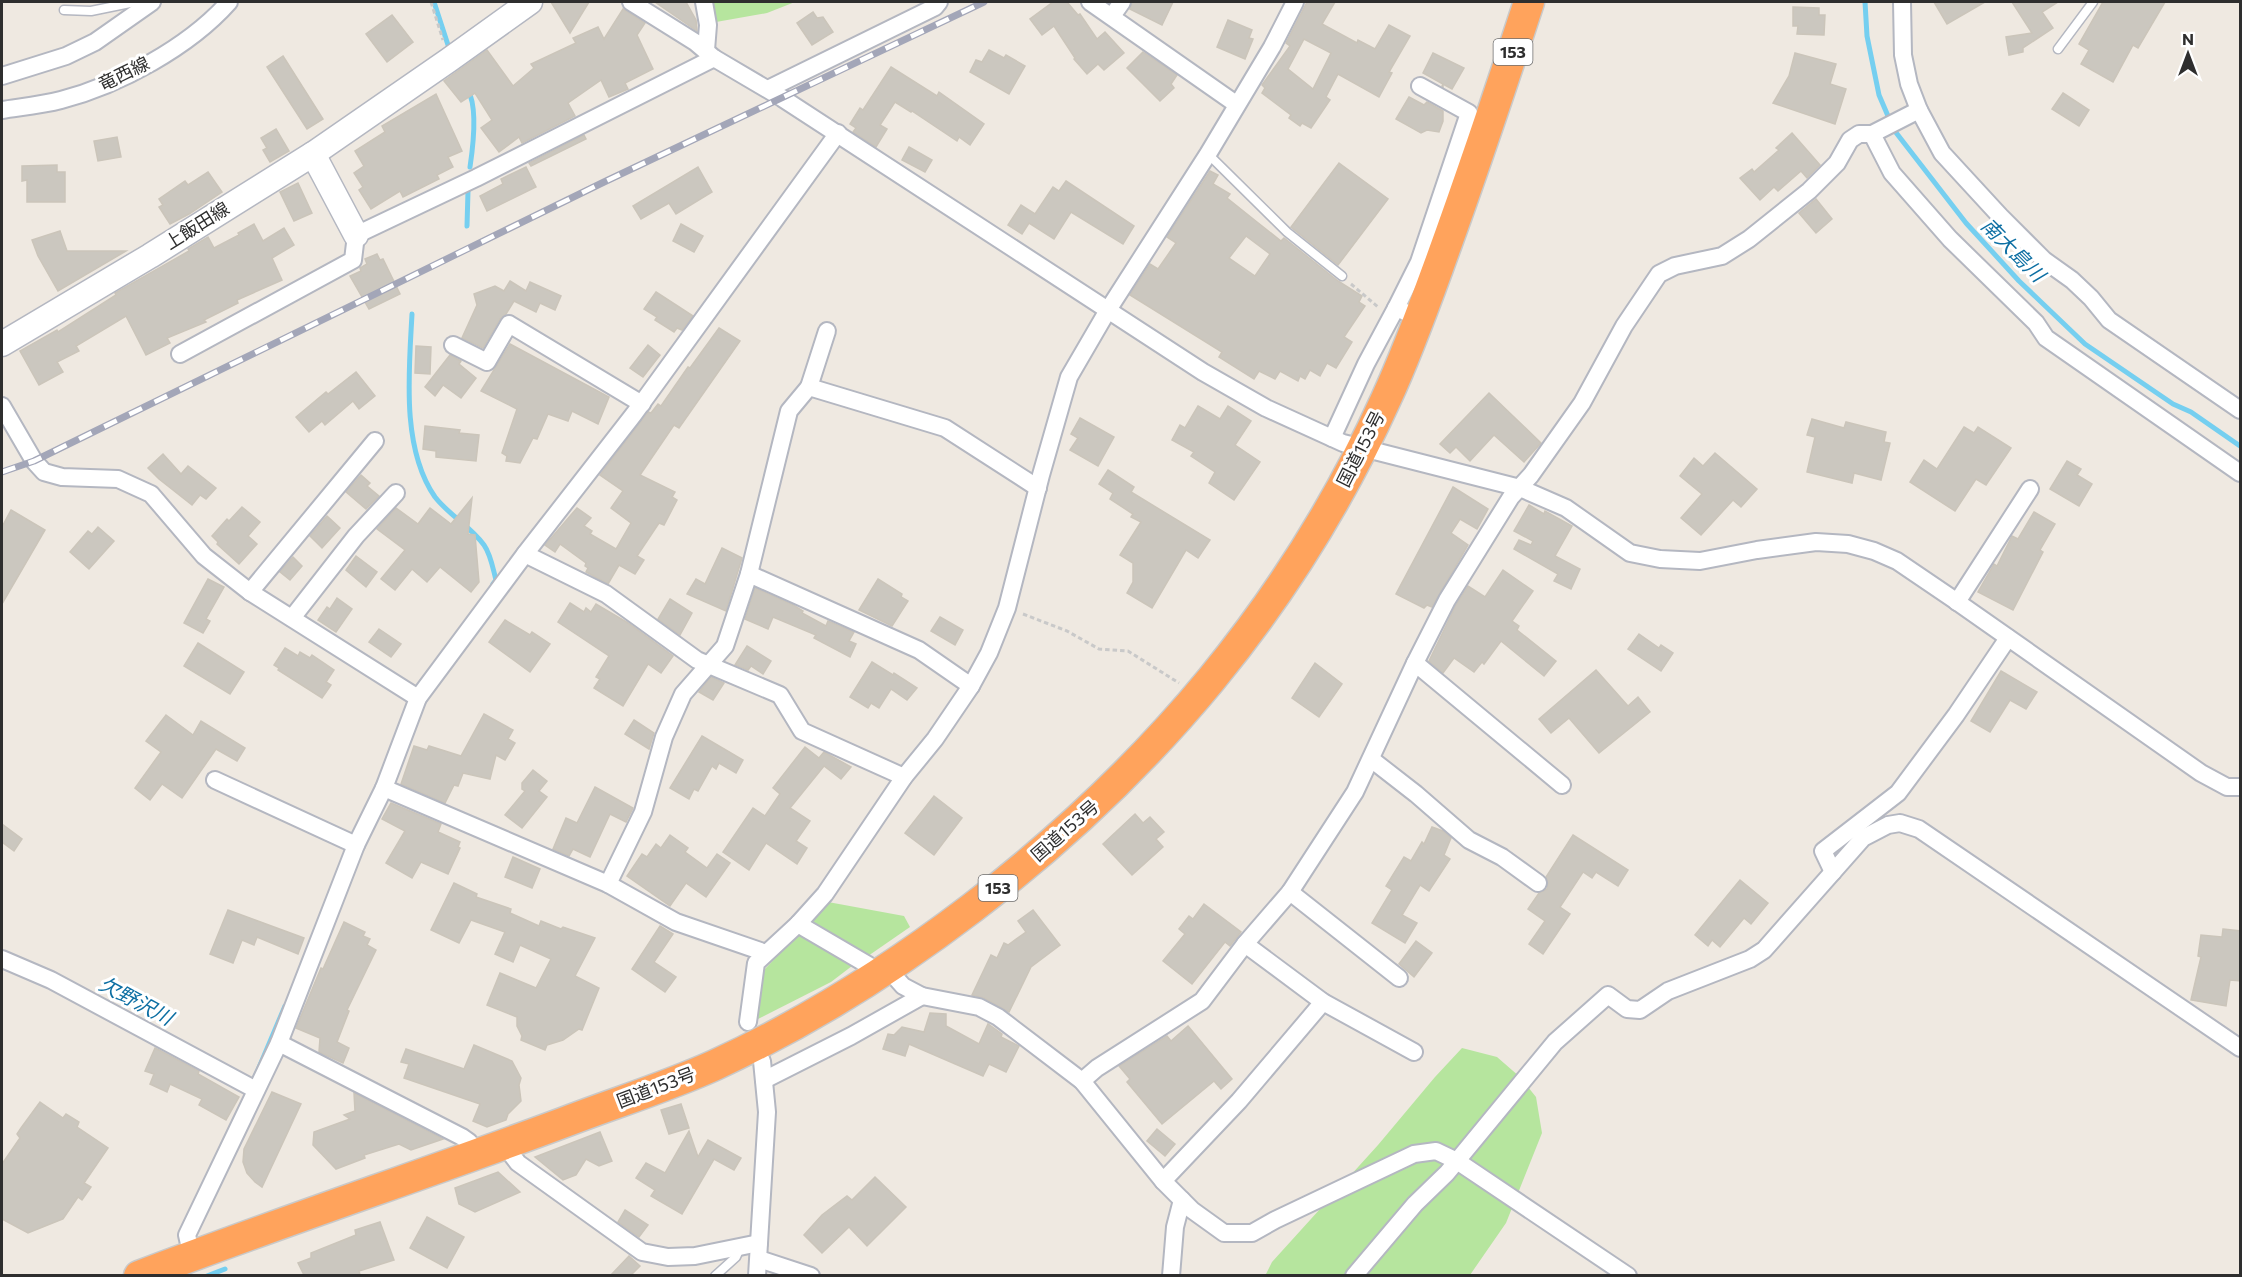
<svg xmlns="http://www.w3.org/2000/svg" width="2242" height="1277" viewBox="0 0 2242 1277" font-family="Commissioner,'Noto Sans JP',sans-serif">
<rect width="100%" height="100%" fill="#efe9e1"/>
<g fill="#b6e59e">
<polygon points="710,2 795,2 767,13 716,22"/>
<polygon points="828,902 904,916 910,927 868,956 817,929 813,921"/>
<polygon points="799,933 852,962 852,966 831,982 758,1019 764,970"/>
<polygon points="1462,1048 1497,1057 1520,1077 1536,1097 1542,1133 1506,1223 1470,1275 1265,1276 1272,1262 1378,1145 1435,1077"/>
</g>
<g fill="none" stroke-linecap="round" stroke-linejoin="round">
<g stroke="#75cff0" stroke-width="5">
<polyline points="434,2 448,45"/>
<polyline points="1865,2 1867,36 1879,95 1894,130 1966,223 2019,281 2085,344 2173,404 2191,412 2240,446"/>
<path d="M 468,90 C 478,108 473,147 470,167"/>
<polyline points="467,226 468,191"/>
<path d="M 412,314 C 409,371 401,448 435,497 C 449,515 471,527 484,545 C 491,555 493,569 496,580 L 493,584"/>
<polyline points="255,1077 285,1006"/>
<polyline points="207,1276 225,1269"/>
</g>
</g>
<g fill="#cbc7bf" stroke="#cbc5ba" stroke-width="1.5" fill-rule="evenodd">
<polygon points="551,2 589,2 570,33"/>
<polygon points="655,2 686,2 696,20 697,31"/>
<polygon points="1053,2 1067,2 1078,15 1080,14 1097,39 1105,32 1124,53 1104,70 1098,64 1087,74 1074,59 1075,58 1054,26 1042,35 1030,19"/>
<polygon points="1132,2 1173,2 1162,25 1130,9"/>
<path d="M 1307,2 L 1335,2 L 1322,24 L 1357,43 L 1358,40 L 1375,49 L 1389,25 L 1410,36 L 1389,72 L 1392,73 L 1379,97 L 1338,74 L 1326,97 L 1330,100 L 1311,128 L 1302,123 L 1300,126 L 1289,118 L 1291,115 L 1262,93 L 1265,88 L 1262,85 L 1290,46 L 1286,43 ZM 1304,39 L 1331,53 L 1313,89 L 1288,69 Z"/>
<polygon points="1934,2 1985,2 1947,24"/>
<polygon points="2012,2 2058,2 2042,12 2053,28 2023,48 2023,52 2009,55 2006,37 2032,33"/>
<polygon points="2103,2 2165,2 2138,48 2133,45 2113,82 2081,64 2089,50 2079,44"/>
<polygon points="1793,7 1819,8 1819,15 1825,15 1824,35 1797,34 1798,26 1793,26"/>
<polygon points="623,9 645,23 637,35 653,69 625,83 628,89 609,97 601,80 568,103 575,116 522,143 519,137 499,152 481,128 492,120 475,93 461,102 444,81 487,50 513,86 534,68 531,64 576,43 573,38 598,27 604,39"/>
<polygon points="813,12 817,18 823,17 833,32 812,45 797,23"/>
<polygon points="392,15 413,42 387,62 366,34"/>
<polygon points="1228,20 1252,30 1249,38 1253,39 1245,59 1217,47"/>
<polygon points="989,50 1004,58 1006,55 1025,66 1009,94 970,72 976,60 982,62"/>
<polygon points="1143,52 1177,75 1171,84 1174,88 1160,101 1127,68"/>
<polygon points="1433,53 1464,68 1452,89 1443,84 1443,87 1442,86 1443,84 1423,73"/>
<polygon points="1795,53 1836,64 1830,84 1846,89 1835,124 1773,103 1789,76"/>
<polygon points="283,56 323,119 307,129 267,67"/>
<polygon points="891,67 937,96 939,92 984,124 970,145 959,137 957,141 912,111 911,112 895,102 880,125 887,129 876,147 853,132 856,128 850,124 860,108 863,110"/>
<polygon points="2063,93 2089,110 2079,126 2052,109"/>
<polygon points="436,94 462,151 448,157 453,167 437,175 439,179 403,197 400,191 371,209 359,190 363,187 354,173 364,166 355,151 385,132 382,126"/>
<polygon points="1409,97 1424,105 1427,102 1443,111 1443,121 1439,132 1427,130 1421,133 1396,119"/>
<polygon points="276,129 289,151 270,162 263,150 267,148 261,138"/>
<polygon points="1792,133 1820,165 1807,178 1801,171 1778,191 1774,187 1760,200 1740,178 1752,169 1754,172 1779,150 1776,148"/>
<polygon points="584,135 586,139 531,166 529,163"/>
<polygon points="117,137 121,157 98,161 94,141"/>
<polygon points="909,147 932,160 925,172 902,160"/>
<polygon points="1339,163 1388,199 1338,265 1291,227"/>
<polygon points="57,165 57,172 65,172 65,202 27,202 27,180 22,181 22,166"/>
<polygon points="526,167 536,187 487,211 480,196 503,184 501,179"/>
<polygon points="698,167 712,192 676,214 669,203 641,219 633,206"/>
<path d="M 1210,171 L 1218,175 L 1213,184 L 1230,194 L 1227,198 L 1257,222 L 1281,241 L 1284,238 L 1338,281 L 1362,296 L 1359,302 L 1365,306 L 1344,337 L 1352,342 L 1336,368 L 1327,363 L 1320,376 L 1310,370 L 1305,379 L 1300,376 L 1298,381 L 1280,371 L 1275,379 L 1259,371 L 1254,379 L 1219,357 L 1222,352 L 1130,295 L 1150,264 L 1158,269 L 1176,243 L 1167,237 ZM 1246,236 L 1270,254 L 1255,276 L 1229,258 Z"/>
<polygon points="208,172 222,192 189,214 170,224 159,207 163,205 159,199 185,181 188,185"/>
<polygon points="1066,181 1134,226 1123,244 1071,212 1054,239 1029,223 1022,234 1008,225 1021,205 1035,214 1053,187 1059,191"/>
<polygon points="298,183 312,213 294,221 280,192"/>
<polygon points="1816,199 1832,219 1816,233 1799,213"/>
<polygon points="254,224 263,241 284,228 294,245 272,258 282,280 237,300 238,303 204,320 206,322 167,338 170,343 146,355 126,316 76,346 79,351 57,362 63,372 39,385 20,351 57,330 58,332 116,295 115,293 189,251 188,249 208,237 214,248 239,235 238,233"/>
<polygon points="681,224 703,236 694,252 673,241"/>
<polygon points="60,231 67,251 126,251 58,291 38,256 32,240"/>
<polygon points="377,254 380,260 383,259 400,294 369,309 350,276 361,271 360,268 367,264 365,259"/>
<polygon points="510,281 526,291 530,282 561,296 555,310 540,303 536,312 514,301 506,314 500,319 483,348 462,338 477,305 474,294 495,286 504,291"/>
<polygon points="656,292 693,316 682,330 677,328 674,332 655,320 657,317 644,309"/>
<polygon points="719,328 740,341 679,428 674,425 640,475 675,492 672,497 677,500 664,525 659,523 637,556 644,560 635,574 619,565 608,584 586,572 588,568 585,566 586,563 560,544 555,552 545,545 577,508 591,518 584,526 592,531 590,534 616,549 631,523 611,508 623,491 600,475 648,412 651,413 658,404 661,406 688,367 690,368"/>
<polygon points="510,344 609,397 598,424 572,411 568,421 548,414 537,439 533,438 520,463 506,461 507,456 502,453 517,409 481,391"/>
<polygon points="648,345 660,355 643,377 630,368"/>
<polygon points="416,346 431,347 430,374 415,373"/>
<polygon points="450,355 461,361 459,364 476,378 461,398 443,385 435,396 425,387"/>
<polygon points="356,372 375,396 359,409 353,401 325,425 322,421 309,432 296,417 326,392 328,394"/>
<polygon points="1489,393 1541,443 1524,462 1494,435 1470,461 1456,447 1450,453 1440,444"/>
<polygon points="1198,406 1220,419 1228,406 1251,421 1235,445 1260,462 1234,500 1209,483 1215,472 1191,456 1194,452 1172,440 1180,425 1185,428"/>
<polygon points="1080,418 1114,437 1098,466 1070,450 1078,438 1071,434"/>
<polygon points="1812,419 1844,428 1846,422 1886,432 1884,442 1890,443 1881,480 1854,473 1852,483 1807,472 1815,437 1807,435"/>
<polygon points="425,426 460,430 459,433 479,435 476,461 436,457 436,451 423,449"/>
<polygon points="1964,427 1974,433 1978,427 2011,448 1986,485 1976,479 1955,511 1910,482 1924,460 1937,469"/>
<polygon points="1715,453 1757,489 1741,507 1733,500 1701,535 1681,518 1702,494 1680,476 1694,458 1703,466"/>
<polygon points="163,454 181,474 188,466 216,488 206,499 200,495 192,505 159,479 148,468"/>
<polygon points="2067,461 2081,469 2077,475 2092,484 2079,506 2050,489"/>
<polygon points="1108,470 1134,487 1131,492 1210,540 1198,558 1186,550 1152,608 1127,593 1133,582 1133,563 1120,555 1141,522 1131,517 1133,514 1110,499 1113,493 1099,484"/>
<polygon points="361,475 370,483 367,486 379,496 366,509 346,492"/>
<polygon points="1453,487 1488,509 1477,529 1460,519 1451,533 1468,545 1432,607 1427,605 1424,608 1396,594"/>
<polygon points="472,498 468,534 475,535 479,582 471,592 440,567 427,582 412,569 395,590 381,579 405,550 377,529 396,508 418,524 430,508 451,524"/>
<polygon points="1529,505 1544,514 1545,511 1572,526 1555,556 1580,569 1571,589 1554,581 1558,574 1514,549 1519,540 1531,545 1533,541 1514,531"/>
<polygon points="242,507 260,522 248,536 257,544 239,564 217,544 218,542 212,536 227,519 229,521"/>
<polygon points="11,510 45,530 2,604 2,527"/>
<polygon points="2034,512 2055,524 2040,550 2043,552 2013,610 1978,592 1994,564 1997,566 2012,536 2018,539"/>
<polygon points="327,516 340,528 322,548 310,536"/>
<polygon points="98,527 114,541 89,569 70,552 88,531 92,534"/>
<polygon points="722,548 742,558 726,611 687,594 696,579 705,584"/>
<polygon points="356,556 377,572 366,587 346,570"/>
<polygon points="293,557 302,566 290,580 280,572"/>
<polygon points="1503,570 1533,591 1512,621 1519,626 1517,630 1556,661 1544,676 1501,641 1484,664 1482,662 1474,672 1454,658 1443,673 1429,661 1456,605 1468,586 1485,597"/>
<polygon points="208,579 224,587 206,619 210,621 203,633 184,623"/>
<polygon points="878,579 902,594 901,597 908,601 892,626 859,610"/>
<polygon points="755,588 793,605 803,611 802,613 826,626 828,621 854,632 849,641 856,644 850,657 814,638 816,635 773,617 768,629 745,619"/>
<polygon points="337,598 352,609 336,632 318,620 327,607 330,609"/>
<polygon points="670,599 692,613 680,635 658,619"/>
<polygon points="570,603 584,612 586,608 591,612 596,604 628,623 673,656 661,673 648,664 623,706 594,688 600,679 596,677 609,656 558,622"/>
<polygon points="940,617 963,630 955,645 931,631"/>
<polygon points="505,620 530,635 532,632 550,644 530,672 489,642"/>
<polygon points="379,629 401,644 391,657 369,642"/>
<polygon points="1639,634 1659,648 1661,645 1673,653 1661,671 1628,649"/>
<polygon points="198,643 244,672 230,694 184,666"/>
<polygon points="747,646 771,661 763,674 751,666 748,670 735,665"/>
<polygon points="285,648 298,656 300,652 310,658 312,655 334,670 326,682 331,685 322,698 278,670 279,668 274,665"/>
<polygon points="872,662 893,675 894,673 917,688 907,700 891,689 879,708 871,703 868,708 850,697"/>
<polygon points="1315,663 1342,684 1319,717 1292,698"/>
<polygon points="1596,670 1628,706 1638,697 1650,712 1599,753 1569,718 1551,733 1539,719"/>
<polygon points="2001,671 2037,692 2026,709 2010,700 1990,732 1971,721"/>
<polygon points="711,677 724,683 713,700 699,692"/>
<polygon points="484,714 513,730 508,739 515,743 505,760 496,755 490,779 463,773 458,786 454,785 445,803 401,784 414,746 427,750 429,746 461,756"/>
<polygon points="166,715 193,735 201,721 245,748 237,761 216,749 182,798 162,784 150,800 135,788 161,752 146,741"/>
<polygon points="634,720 654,733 649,749 625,734"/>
<polygon points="702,736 743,760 736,773 719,763 716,769 712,766 698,791 694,789 689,799 670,788"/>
<polygon points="805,747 819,758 824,752 851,767 841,779 824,766 790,808 810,821 796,841 807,848 797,864 766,843 749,870 723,852 753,808 765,816 780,794 773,788"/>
<polygon points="533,770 547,781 539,791 547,797 522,828 505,815 525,791 522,789 522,783"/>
<polygon points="595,787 633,808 626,822 610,814 590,857 573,849 569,856 553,849 566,818 577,823"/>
<polygon points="934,796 962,818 934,855 905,833"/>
<polygon points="391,803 441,824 438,832 460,842 458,847 460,848 448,874 421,862 412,878 386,863 405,831 382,819"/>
<polygon points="1135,814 1143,823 1150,817 1164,832 1156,839 1163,847 1132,875 1103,844"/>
<polygon points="2,824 22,839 14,851 2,842"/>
<polygon points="1432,827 1443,831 1451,838 1444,855 1450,859 1429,891 1420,885 1402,915 1417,923 1405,943 1372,923 1392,890 1386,886 1404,857 1411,861 1422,842 1424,844"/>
<polygon points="670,835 688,848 685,852 707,868 717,854 730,863 706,897 686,883 670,906 627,876 642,854 647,857 656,844 661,848"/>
<polygon points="1573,835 1628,870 1618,886 1596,872 1592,878 1583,872 1560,907 1570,914 1543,954 1529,944 1545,921 1528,909 1539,893 1547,889 1548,883 1546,877"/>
<polygon points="513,857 540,869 532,888 505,877"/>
<polygon points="1740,880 1768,903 1751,924 1744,918 1720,947 1712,940 1708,946 1695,935"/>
<polygon points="454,883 477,894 476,897 511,909 510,913 539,926 541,921 561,929 563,927 595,938 575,976 599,988 582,1030 579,1029 563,1040 547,1045 545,1050 521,1040 522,1036 517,1026 517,1017 487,1005 500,973 536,988 551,959 520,945 513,962 495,954 505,932 471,920 459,943 431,930"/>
<polygon points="1204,904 1241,932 1230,946 1225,942 1192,984 1163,961 1185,934 1179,929 1189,916 1193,919"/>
<polygon points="228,910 304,938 298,954 257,937 254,945 242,940 233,963 210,954"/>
<polygon points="1033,910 1060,945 1031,967 1009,1012 984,998 972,995 991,955 997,958 1004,943 1008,945 1026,932 1018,921"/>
<polygon points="344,922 365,932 363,936 370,939 367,945 376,950 347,1010 349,1011 337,1042 349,1048 343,1063 319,1052 320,1038 296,1028 321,968 323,969"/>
<polygon points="660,926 673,934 654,962 676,977 665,992 632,969"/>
<polygon points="2223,929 2241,931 2241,981 2230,980 2226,1006 2191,1000 2201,957 2198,956 2201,935 2222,937"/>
<polygon points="1416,941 1432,953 1414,977 1399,964"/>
<polygon points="930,1013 946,1014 946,1026 979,1044 988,1024 1002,1034 1001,1037 1019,1046 1006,1072 989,1064 983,1076 909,1044 905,1056 883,1049 888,1034 894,1035 902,1027 924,1032"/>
<polygon points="1188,1026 1232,1079 1221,1089 1214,1081 1162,1124 1127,1082 1130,1079 1119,1066 1167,1036 1171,1041"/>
<polygon points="474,1045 512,1061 521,1078 519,1085 521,1101 508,1114 506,1120 487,1127 473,1121 480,1104 404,1078 409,1064 401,1062 406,1049 464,1069"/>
<polygon points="155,1048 199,1071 198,1074 239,1097 226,1120 199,1105 202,1099 170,1084 167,1092 150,1084 154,1074 145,1071"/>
<polygon points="272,1092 301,1104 262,1187 255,1182 247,1173 243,1162 244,1149"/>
<polygon points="354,1093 443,1139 411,1150 399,1144 364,1155 365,1158 336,1169 313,1145 314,1132 350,1119 344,1115 355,1111"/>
<polygon points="40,1102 63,1118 66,1114 79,1122 77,1127 108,1148 84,1183 91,1187 82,1200 78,1197 63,1219 28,1233 2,1219 2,1164 20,1138 17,1134 21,1128"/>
<polygon points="681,1104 689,1128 669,1134 661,1110"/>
<polygon points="1157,1129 1175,1144 1165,1156 1147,1141"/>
<polygon points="689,1131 698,1157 708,1140 741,1158 734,1170 714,1159 682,1214 651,1196 655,1190 636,1178 646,1163 665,1173"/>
<polygon points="600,1132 612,1161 599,1166 586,1159 576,1175 563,1180 535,1157"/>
<polygon points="498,1172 520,1192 475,1212 459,1204 455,1188"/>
<polygon points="875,1177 906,1207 867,1246 849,1227 822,1253 804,1235 822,1215 847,1196 852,1200"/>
<polygon points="625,1210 648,1225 639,1237 618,1222"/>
<polygon points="427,1217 464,1237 447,1268 410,1248"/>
<polygon points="380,1222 394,1260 359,1271 360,1275 304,1275 298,1263 311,1258 311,1253 356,1235 355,1230"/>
<polygon points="629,1256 640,1266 631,1275 611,1275"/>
</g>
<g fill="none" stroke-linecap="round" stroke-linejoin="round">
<g stroke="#b4b7c1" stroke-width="11">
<g id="lane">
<polyline points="64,10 91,11 135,2"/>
<polyline points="2058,49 2093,2"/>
<polyline points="1208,154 1287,232 1342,276"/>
<polyline points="715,1276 736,1257 740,1248"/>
</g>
</g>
<g stroke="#b4b7c1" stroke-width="20">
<g id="street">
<polyline points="631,2 695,42 714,58 782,98 1203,372 1266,408 1343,443 1520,488 1566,508 1630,553 1660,559 1700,561 1757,550 1816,542 1848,544 1874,551 1897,561 1953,599 2201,773 2227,787 2240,787"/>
<polyline points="704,2 708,25 706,50"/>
<polyline points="1090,2 1236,104"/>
<polyline points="1902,2 1903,55 1909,84 1919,110 1942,153 2000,216 2044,260 2072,280 2091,298 2109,320 2240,410"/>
<polyline points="1112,16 1122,2"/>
<polyline points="2,76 66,56 95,42 152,2"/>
<polyline points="768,89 935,7 939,2"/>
<path d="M 2,110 C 21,107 42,105 61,100 C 119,85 189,47 229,2"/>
<polyline points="1872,134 1892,173 1950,239 2036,323 2046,338 2240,473"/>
<polyline points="1419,318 1396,308 1419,262 1469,113 1420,86"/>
<polyline points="453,345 487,362 509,324 642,404"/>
<polyline points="180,354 353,260 356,235 476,178 714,58"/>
<polyline points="809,387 827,331"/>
<polyline points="2,406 34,461 44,472 62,477 118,479 151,494 204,556 250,592 418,698"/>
<polyline points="1332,438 1366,364 1396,308"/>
<polyline points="525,554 606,594 697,660 780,695 802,731 904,777"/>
<polyline points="749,574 919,650 971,686"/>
<polyline points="250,592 375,441"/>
<polyline points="1957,602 2030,489"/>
<polyline points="292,618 356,536 396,493"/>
<polyline points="1415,663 1562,785"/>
<polyline points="1371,759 1416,794 1469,840 1502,857 1538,883"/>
<polyline points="215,780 356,845"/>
<polyline points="384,788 608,884 676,922 766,953"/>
<polyline points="1833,872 1823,851 1898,793 1956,715 2008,638"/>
<polyline points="608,884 643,812 664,737 683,694 725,646 749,574 789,411 809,387 945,428 1038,488"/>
<polyline points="1290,892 1399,978"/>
<polyline points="798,924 868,965 875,977"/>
<polyline points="1245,944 1323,1002 1414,1052"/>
<polyline points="2,959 51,980 256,1090"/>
<polyline points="888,969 903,986 922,996 979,1007 998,1017 1082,1081 1163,1181 1192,1210 1224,1233 1252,1233 1275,1220 1414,1154 1436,1151 1457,1161 1628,1276"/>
<polyline points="748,1022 756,963 798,924 825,894 904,777 935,739 971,686 989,653 1007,608 1041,475 1069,377 1108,310 1208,154 1272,47 1295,2"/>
<polyline points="279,1043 462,1137 469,1142 477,1154"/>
<polyline points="764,1080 851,1036 922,996"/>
<polyline points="1082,1081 1097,1068 1202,1001 1245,944 1290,892 1355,792 1415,663 1447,600 1511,497 1531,475 1582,403 1624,326 1659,274 1675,266 1722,256 1749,239 1809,191 1837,163 1850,140 1859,134 1872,134 1919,110"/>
<polyline points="504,1145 518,1163 642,1252 668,1257 695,1256 759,1243"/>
<polyline points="1163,1181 1239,1101 1323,1002"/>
<polyline points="192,1257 187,1235 279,1043 356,845 384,788 418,698 525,554 634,414 838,133"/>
<polyline points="759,1259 811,1276"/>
<polyline points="757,1276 767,1112 762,1061"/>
<polyline points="1171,1276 1175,1227 1182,1200"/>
<polyline points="1354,1276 1415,1204 1447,1173 1555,1042 1608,995 1627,1009 1640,1010 1668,991 1750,959 1764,950 1863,838 1888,825 1900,823 1919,829 2240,1048"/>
</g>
</g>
<g stroke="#b4b7c1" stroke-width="27">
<g id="secondary">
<polyline points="313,154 449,60 530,2"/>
<polyline points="2,344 150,256 313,154 356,235"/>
</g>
</g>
<g stroke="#c9c9c9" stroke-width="33">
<path id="highway" d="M 139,1276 C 280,1222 423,1175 565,1122 C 614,1103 667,1087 715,1065 C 806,1023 892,969 972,908 C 1152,770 1292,606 1386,399 C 1406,356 1422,312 1438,268 C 1470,180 1500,91 1529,2"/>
</g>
<g stroke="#c9c9c9" stroke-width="3" stroke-dasharray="4.5 3" stroke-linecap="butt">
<polyline points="431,2 443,40"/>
<polyline points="1351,284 1378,307"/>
<polyline points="1023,614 1067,631 1099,649 1128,651 1179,683"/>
</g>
<use href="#lane" stroke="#fff" stroke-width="8"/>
<use href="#street" stroke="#fff" stroke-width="16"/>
<use href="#secondary" stroke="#fff" stroke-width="24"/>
<use href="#highway" stroke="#ffa35c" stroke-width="30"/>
<g stroke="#a3a6b8" stroke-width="7">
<polyline id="rail" points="2,472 34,461 604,182 984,2"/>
</g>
<use href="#rail" stroke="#fff" stroke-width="4.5" stroke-dasharray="14" stroke-linecap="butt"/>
</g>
<g text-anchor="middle" stroke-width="6" stroke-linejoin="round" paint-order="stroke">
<g fill="#fff" stroke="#6d6d6d" stroke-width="1.5">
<rect x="1493.5" y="39" width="39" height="26" rx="4.5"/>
<rect x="978.5" y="875" width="39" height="26" rx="4.5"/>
</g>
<g font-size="16" font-weight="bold" fill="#2e2e2e">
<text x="1513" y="58">153</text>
<text x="998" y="894">153</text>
</g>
<g font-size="18" fill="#2e2e2e" stroke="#fff">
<text transform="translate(124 74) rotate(-26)" y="6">竜西線</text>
<text transform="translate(197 226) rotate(-32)" y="6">上飯田線</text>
<text transform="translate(1361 449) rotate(-63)" y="6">国道153号</text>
<text transform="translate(1065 831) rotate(-41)" y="6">国道153号</text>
<text transform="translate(656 1088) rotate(-21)" y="6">国道153号</text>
</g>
<g font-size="20" font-style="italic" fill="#0d6fa3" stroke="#fff">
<text transform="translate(2013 250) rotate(45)" y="7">南大島川</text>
<text transform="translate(136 1001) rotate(28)" y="7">欠野沢川</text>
</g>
</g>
<rect width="2242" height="1277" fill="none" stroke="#2e2e2e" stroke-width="6"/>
<g transform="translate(2188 54)" stroke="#ffffff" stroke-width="4.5" paint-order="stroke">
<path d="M0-4.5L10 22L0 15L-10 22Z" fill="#2e2e2e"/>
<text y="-9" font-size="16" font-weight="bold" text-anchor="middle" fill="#2e2e2e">N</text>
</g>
</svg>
